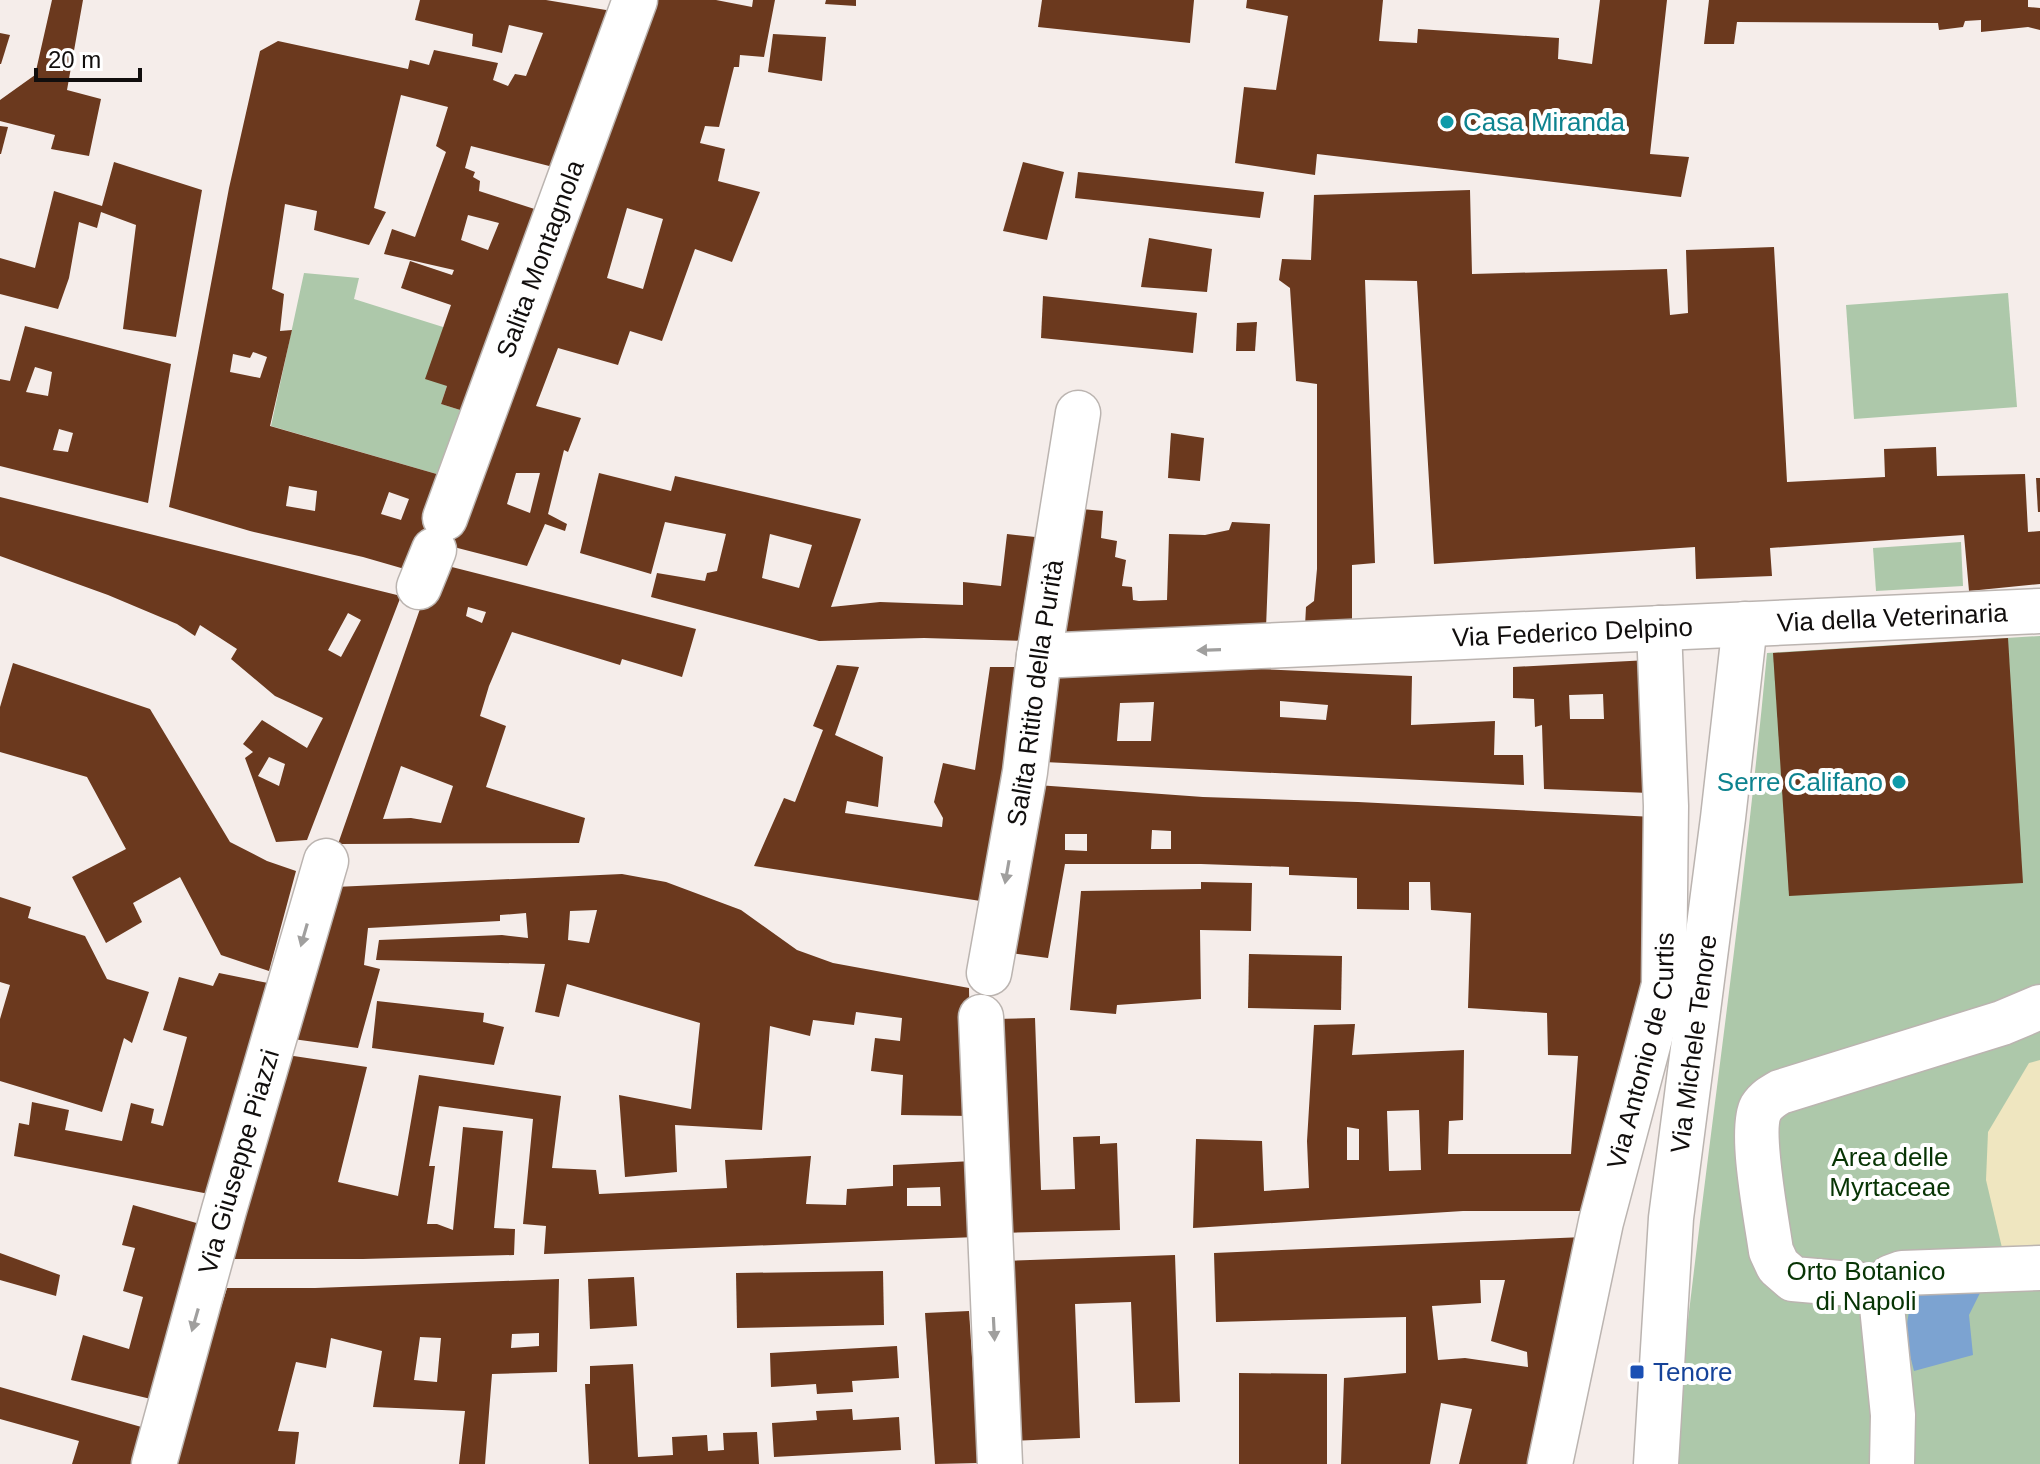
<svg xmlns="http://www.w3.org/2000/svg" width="2040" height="1464" viewBox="0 0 2040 1464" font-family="Helvetica,sans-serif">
<rect width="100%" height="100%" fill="#f5edea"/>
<g fill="#adc8aa">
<polygon points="304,273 359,278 354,299 443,327 447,386 441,404 473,414 447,477 271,426"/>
<polygon points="2008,293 2017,407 1854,419 1846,305"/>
<polygon points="1961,542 1963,586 1876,591 1873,548"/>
<path d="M 2040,636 L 2040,1464 L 1672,1464 C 1700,1193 1742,924 1767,653 Z"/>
</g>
<polygon fill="#efe6c0" points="2040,1060 2040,1252 2003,1252 1986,1180 1988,1132 2029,1063"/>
<polygon fill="#7ca3d1" points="1983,1287 1969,1315 1973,1355 1914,1371 1905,1336 1911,1299 1933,1290"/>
<g fill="#6b391e" fill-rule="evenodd">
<polygon points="52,0 83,0 67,90 101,99 89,156 51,149 55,135 0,121 0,100 35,75"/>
<path d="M 420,0 L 546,0 L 618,12 L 561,169 L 471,146 L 465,168 L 475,172 L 473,177 L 480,181 L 479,191 L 547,213 L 473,414 L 441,404 L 447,386 L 425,379 L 451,305 L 401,288 L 410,261 L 452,275 L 454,270 L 384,254 L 392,229 L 415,237 L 446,152 L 436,146 L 448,107 L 401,95 L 374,208 L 386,212 L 369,245 L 314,230 L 317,211 L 285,204 L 272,289 L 284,294 L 280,331 L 292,330 L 270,426 L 447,477 L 415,572 L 363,557 L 250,531 L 169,507 L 229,188 L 260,51 L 278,41 L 408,69 L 410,60 L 429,65 L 434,50 L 498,63 L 493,80 L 508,86 L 515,74 L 526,76 L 543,33 L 509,25 L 502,53 L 472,46 L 473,34 L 415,20 ZM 468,215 L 499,223 L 488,250 L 461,240 ZM 253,352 L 267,357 L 260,378 L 230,372 L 233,354 L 250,358 ZM 289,486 L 317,491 L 315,511 L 286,506 ZM 389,492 L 409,499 L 401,520 L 381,514 Z"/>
<path d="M 644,0 L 716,0 L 752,7 L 753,0 L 775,0 L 764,57 L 740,55 L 739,67 L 734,67 L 719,127 L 705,126 L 700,143 L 725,149 L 718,181 L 760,192 L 732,262 L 695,249 L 662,341 L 630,331 L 618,365 L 558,348 L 536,406 L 581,418 L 568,452 L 564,450 L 548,514 L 567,524 L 565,531 L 545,524 L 527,566 L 446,545 ZM 627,208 L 663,219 L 643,289 L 607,278 ZM 516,473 L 540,473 L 530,513 L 507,504 Z"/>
<polygon points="826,0 856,0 856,6 825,4"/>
<polygon points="1042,0 1194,0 1190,43 1038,27"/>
<polygon points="1247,0 1383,0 1379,41 1417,43 1418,29 1559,38 1558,59 1592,64 1600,0 1667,0 1650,154 1689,157 1681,197 1317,154 1315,175 1235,163 1244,87 1276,90 1288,16 1246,8"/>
<polygon points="1709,0 2028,0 2028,7 2040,8 2040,30 2028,27 1981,32 1981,20 1965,21 1963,27 1939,30 1938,23 1737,22 1734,44 1704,44"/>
<polygon points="0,33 10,35 1,64 0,64"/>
<polygon points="773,34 826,37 822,81 768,72"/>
<polygon points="0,126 8,127 1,154 0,154"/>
<polygon points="114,162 202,190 176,337 123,329 136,225 101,212 97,228 79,222 69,278 58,309 0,294 0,258 35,268 54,191 102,206"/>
<polygon points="1023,162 1064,172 1047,240 1003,231"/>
<polygon points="1078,172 1264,192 1260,218 1075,198"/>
<polygon points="1470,190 1472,274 1667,269 1670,315 1688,313 1686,250 1774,247 1787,482 1885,477 1884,449 1936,447 1937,476 2025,474 2028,532 2040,531 2040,584 1969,591 1964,535 1770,548 1772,576 1696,579 1695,547 1434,564 1417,281 1365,280 1375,563 1352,565 1352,625 1305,626 1306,607 1314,601 1317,569 1317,384 1296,381 1290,288 1279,280 1282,259 1311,260 1314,195"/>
<polygon points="1149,238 1212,249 1207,292 1141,287"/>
<polygon points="1043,296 1197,313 1193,353 1041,338"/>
<polygon points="1257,322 1255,351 1236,351 1237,323"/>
<path d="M 25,326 L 171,364 L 148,503 L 0,466 L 0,379 L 10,381 ZM 35,367 L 52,372 L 48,396 L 26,392 ZM 59,429 L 73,433 L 68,452 L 53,450 Z"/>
<polygon points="1171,433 1204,438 1200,481 1168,478"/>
<path d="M 599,473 L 671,491 L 675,476 L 861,519 L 831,607 L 880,602 L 963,605 L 963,582 L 1001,586 L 1007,534 L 1045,538 L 1030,641 L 924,638 L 819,641 L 651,597 L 657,573 L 705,581 L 707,573 L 717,571 L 726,534 L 665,522 L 651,574 L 580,553 ZM 770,534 L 812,545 L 799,588 L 762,578 Z"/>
<polygon points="2036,478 2040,478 2040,512 2038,512"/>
<path d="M 0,497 L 401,596 L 307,840 L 276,842 L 245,758 L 253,752 L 243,744 L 262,720 L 307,748 L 323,718 L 275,696 L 231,659 L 237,649 L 200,625 L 195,636 L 177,624 L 108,595 L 0,556 ZM 348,613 L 361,620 L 341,657 L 328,650 ZM 269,757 L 285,764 L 279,786 L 258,776 Z"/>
<polygon points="1071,508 1103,511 1101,538 1117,541 1115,557 1126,560 1122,586 1132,587 1133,600 1139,601 1167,600 1169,534 1205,535 1229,530 1232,522 1270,524 1266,628 1059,635"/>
<path d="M 436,563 L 696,629 L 682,677 L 622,659 L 620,665 L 512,632 L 489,686 L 480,716 L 506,726 L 486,787 L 585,818 L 579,843 L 338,844 ZM 468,607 L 486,612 L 482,623 L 466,616 ZM 401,766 L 453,786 L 441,823 L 411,818 L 383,819 Z"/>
<polygon points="2008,638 2023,883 1789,896 1773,653"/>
<path d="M 1262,656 L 1261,669 L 1412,676 L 1411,725 L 1495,721 L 1494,755 L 1523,755 L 1524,785 L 1044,762 L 1058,663 ZM 1280,701 L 1328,705 L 1326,720 L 1280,717 ZM 1154,702 L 1151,741 L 1117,741 L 1120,703 Z"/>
<path d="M 1649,660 L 1650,793 L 1544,789 L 1542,725 L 1535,727 L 1534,699 L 1513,698 L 1513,667 ZM 1603,694 L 1604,719 L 1570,719 L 1569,695 Z"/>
<polygon points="13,663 150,709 230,842 267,861 296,871 269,971 221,955 180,877 133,903 142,922 106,943 72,877 126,849 87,777 0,752 0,707"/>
<polygon points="837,665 859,667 835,735 883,757 878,807 847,801 845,813 942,827 943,818 934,802 943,763 975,770 990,667 1026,667 987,902 754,866 784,798 795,802 823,730 813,726"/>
<path d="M 1037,785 L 1203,797 L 1358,802 L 1654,817 L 1651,978 L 1592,1211 L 1463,1211 L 1193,1228 L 1196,1139 L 1262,1141 L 1264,1191 L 1309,1188 L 1307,1141 L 1314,1025 L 1355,1024 L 1352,1055 L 1464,1050 L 1463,1120 L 1449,1121 L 1448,1154 L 1571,1154 L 1578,1056 L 1548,1055 L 1547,1013 L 1468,1008 L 1471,913 L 1431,910 L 1430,882 L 1409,882 L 1409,910 L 1357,909 L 1357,878 L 1289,875 L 1289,867 L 1201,864 L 1065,864 L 1048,958 L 1004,952 ZM 1152,830 L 1171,831 L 1171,849 L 1151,849 ZM 1065,834 L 1087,834 L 1087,851 L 1065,850 ZM 1419,1110 L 1421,1170 L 1389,1171 L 1387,1111 ZM 1347,1127 L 1359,1129 L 1359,1160 L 1347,1160 Z"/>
<path d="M 622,874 L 666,882 L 741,910 L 797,950 L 833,963 L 969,988 L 971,1116 L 901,1115 L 903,1075 L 871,1071 L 875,1038 L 900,1041 L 902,1018 L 856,1012 L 854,1025 L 813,1020 L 810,1036 L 770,1026 L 762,1130 L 675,1125 L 677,1172 L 625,1177 L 619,1095 L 691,1109 L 700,1023 L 567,984 L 559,1017 L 535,1012 L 545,964 L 376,960 L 379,940 L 502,935 L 528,938 L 526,913 L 500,915 L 500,921 L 368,928 L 364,965 L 380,969 L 358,1048 L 293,1039 L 335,887 ZM 597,910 L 589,943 L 568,940 L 570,911 Z"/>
<polygon points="1201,882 1252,883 1251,931 1200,930 1201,999 1117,1005 1116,1014 1070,1010 1081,891 1201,889"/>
<polygon points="0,897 31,907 28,918 85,936 107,979 149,992 132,1043 124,1038 102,1112 0,1081 0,1019 10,985 0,982"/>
<polygon points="1249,954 1342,956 1341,1010 1248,1008"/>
<polygon points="219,973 268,983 209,1194 14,1156 19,1123 29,1125 32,1102 69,1110 65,1130 122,1141 131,1103 154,1109 151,1123 163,1126 187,1037 163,1030 179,977 213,986"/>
<polygon points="377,1001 484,1013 483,1022 504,1027 494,1065 372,1048"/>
<polygon points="1035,1018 1041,1190 1075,1189 1073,1137 1100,1136 1100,1144 1117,1143 1120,1230 1001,1233 995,1019"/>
<path d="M 287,1055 L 367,1067 L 338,1182 L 398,1196 L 419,1075 L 561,1096 L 552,1168 L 596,1170 L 599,1194 L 727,1188 L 725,1160 L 811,1156 L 806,1204 L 846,1205 L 847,1189 L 893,1186 L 893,1165 L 973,1161 L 976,1237 L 544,1254 L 546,1226 L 523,1224 L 533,1119 L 439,1106 L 429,1166 L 435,1166 L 427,1224 L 437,1224 L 453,1230 L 463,1127 L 503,1131 L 494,1228 L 515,1229 L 514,1255 L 363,1259 L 228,1259 ZM 940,1187 L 941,1206 L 907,1206 L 907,1188 Z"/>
<polygon points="133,1205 200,1224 151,1399 71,1380 83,1335 129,1349 143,1297 123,1291 135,1248 122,1245"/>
<path d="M 1584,1237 L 1532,1464 L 1459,1464 L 1472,1409 L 1441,1403 L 1430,1464 L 1341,1464 L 1344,1378 L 1406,1373 L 1406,1317 L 1216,1322 L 1214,1253 ZM 1480,1280 L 1505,1280 L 1491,1341 L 1527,1352 L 1528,1367 L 1465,1358 L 1438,1360 L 1432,1306 L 1481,1303 Z"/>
<polygon points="0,1253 60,1275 56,1296 0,1280"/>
<polygon points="1175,1255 1180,1402 1135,1403 1131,1302 1075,1304 1080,1438 1012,1441 1004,1261"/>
<polygon points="883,1271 884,1325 737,1328 736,1273"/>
<polygon points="634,1277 637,1326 590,1329 588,1279"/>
<path d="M 559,1279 L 557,1372 L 492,1374 L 485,1464 L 459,1464 L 465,1411 L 373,1407 L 382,1351 L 331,1338 L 326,1368 L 296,1362 L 278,1431 L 299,1432 L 295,1464 L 177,1464 L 195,1391 L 227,1288 L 315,1288 ZM 539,1333 L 539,1346 L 511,1348 L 512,1334 ZM 420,1337 L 441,1338 L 437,1382 L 414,1380 Z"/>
<polygon points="969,1311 979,1463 935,1464 925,1313"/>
<polygon points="897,1346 899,1378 852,1381 853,1392 817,1394 816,1384 771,1387 770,1353"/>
<polygon points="633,1364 638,1457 673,1455 672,1437 707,1435 708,1451 724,1450 723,1433 757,1432 759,1464 589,1464 585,1384 590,1384 590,1366"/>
<polygon points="1239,1373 1327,1374 1327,1464 1239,1464"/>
<polygon points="0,1387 145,1428 134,1464 72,1464 79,1441 0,1419"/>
<polygon points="852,1409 853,1420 899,1417 901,1450 774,1457 772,1423 817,1420 816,1411"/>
</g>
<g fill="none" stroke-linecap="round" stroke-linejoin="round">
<g stroke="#bbb4b0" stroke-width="47">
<g id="minor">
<path id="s1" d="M 445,518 L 635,0"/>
<polyline points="419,587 434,550"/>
<path id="s2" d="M 1039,656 L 2040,611"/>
<path id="s3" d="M 989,973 L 1025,772 L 1039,656 L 1078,413"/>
<polyline points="981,1017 1000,1464"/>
<path d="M 1885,1287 L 1793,1279 L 1778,1266 L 1771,1251 C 1767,1222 1749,1130 1761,1108 C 1766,1100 1773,1096 1780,1092 L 2002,1023 L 2040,1007"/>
<path id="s4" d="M 154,1464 L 224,1210 L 326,861"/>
<path id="s5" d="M 1550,1464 L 1601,1222 L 1664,985 L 1666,806 L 1659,628"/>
<path id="s6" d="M 1656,1464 L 1671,1218 L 1723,818 L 1745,624"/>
<polyline points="1892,1464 1893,1415 1881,1297 1891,1277 1902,1273 2040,1268"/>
</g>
</g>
<use href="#minor" stroke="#fff" stroke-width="44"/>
</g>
<defs><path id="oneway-solid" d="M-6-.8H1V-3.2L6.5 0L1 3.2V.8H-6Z" transform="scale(2)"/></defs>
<g fill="#a09f9e">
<use href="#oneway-solid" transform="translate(1209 650) rotate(178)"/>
<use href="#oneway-solid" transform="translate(1007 872) rotate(100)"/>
<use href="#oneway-solid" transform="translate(304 935) rotate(106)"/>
<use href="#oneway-solid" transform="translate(195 1320) rotate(106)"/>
<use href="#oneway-solid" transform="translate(994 1329) rotate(87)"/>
</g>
<g fill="#0f9aa8" stroke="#fff" stroke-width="3">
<circle cx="1447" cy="122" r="8"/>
<circle cx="1899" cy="782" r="8"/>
</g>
<rect fill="#1a4fb4" stroke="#fff" stroke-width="3" x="1629" y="1364" width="16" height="16" rx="4"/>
<g text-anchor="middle" stroke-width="8" stroke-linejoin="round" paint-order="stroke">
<g font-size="26" fill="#0d838f" stroke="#fff" text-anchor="start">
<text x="1463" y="131">Casa Miranda</text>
<text x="1883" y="791" text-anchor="end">Serre Califano</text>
</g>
<g font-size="26" fill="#110e0d" stroke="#fff">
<text dy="9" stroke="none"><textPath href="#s1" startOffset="276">Salita Montagnola</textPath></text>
<text dy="9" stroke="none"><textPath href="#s2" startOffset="854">Via della Veterinaria</textPath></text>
<text dy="9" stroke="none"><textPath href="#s2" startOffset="534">Via Federico Delpino</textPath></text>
<text dy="9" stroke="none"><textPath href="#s3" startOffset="284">Salita Ritito della Purità</textPath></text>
<text dy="9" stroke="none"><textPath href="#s6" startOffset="422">Via Michele Tenore</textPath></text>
<text dy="9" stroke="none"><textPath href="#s5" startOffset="424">Via Antonio de Curtis</textPath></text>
<text dy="9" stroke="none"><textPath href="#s4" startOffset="314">Via Giuseppe Piazzi</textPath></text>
</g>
<g font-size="26" fill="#073404" stroke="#fff">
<text x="1890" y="1166">Area delle<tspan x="1890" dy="30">Myrtaceae</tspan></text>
<text x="1866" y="1280">Orto Botanico<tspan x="1866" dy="30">di Napoli</tspan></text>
</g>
<g font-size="26" fill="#164399" stroke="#fff" text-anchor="start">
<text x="1653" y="1381">Tenore</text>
</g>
</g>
<path d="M36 68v12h104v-12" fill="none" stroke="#110e0d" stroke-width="4"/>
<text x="48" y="68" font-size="24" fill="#110e0d" stroke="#ffffff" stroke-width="6" paint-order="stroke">20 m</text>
</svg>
